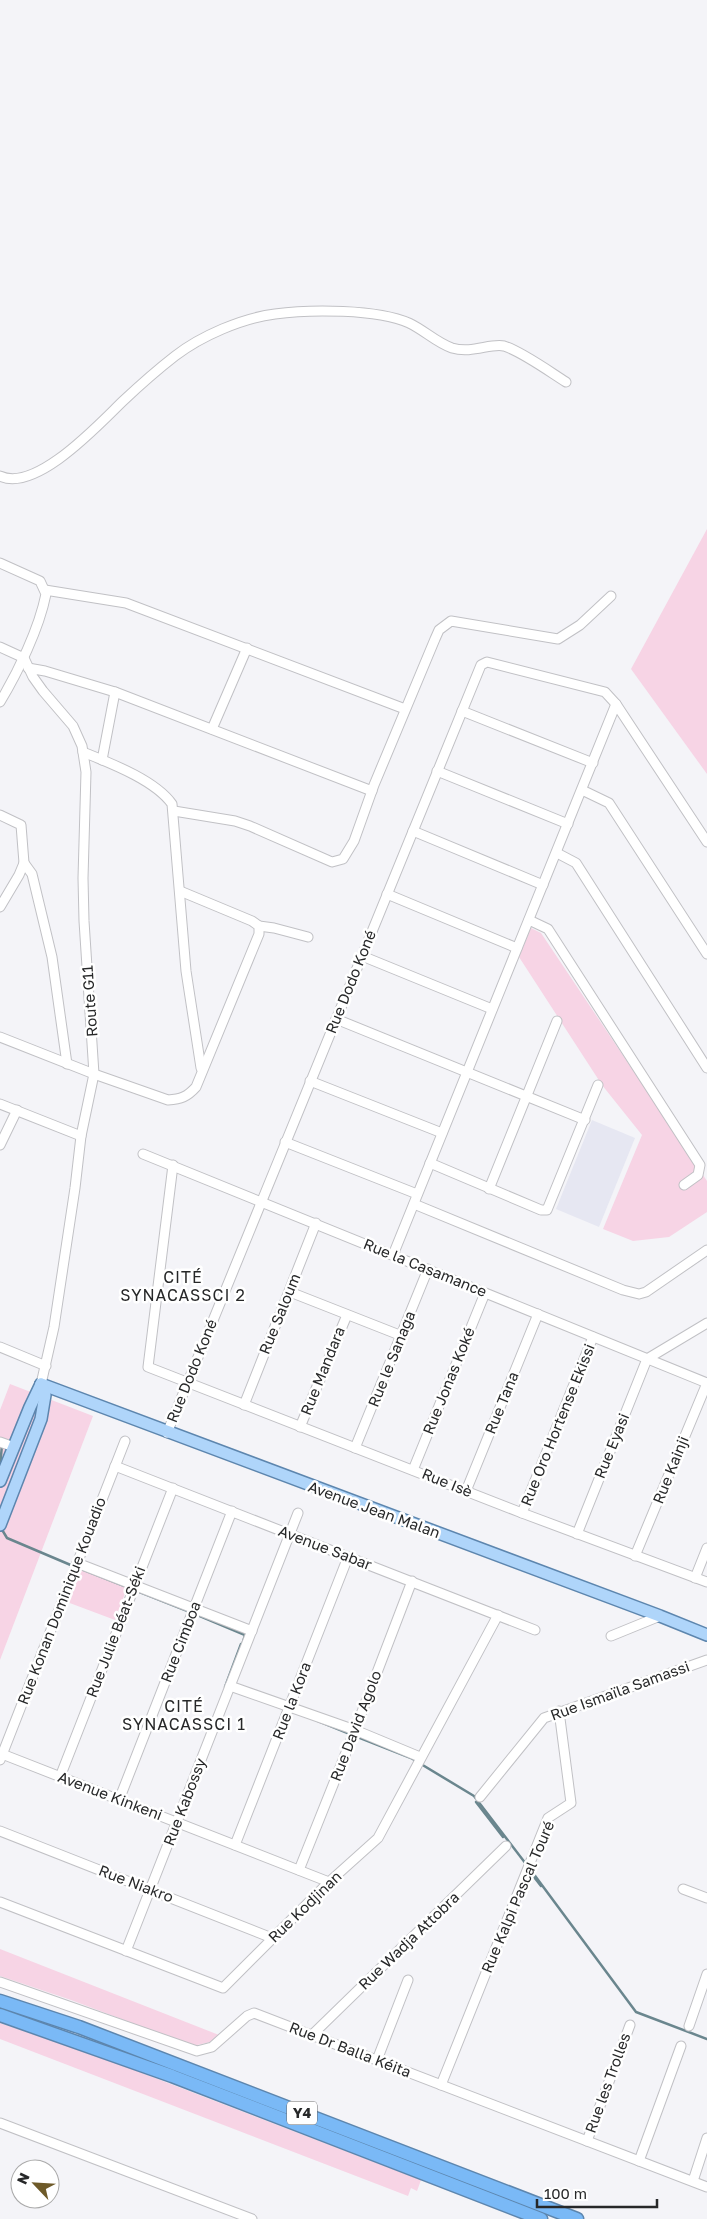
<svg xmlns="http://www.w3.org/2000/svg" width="707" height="2219" viewBox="0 0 707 2219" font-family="'Golos Text',sans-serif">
<rect width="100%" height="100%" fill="#f4f4f8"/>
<polygon fill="#e6e7f2" points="592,1120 635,1138 599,1227 556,1209"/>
<g fill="#f7d4e5">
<polygon points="707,529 707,774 631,669"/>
<polygon points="531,928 541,933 707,1181 707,1212 669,1237 633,1241 603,1229 642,1135 602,1085 519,957"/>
<polygon points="10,1384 93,1416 0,1660 0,1410"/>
<polygon points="79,1569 127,1588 115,1620 67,1602"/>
<polygon points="0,1949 219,2035 210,2042 193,2046 71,2000 0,1976"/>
<polygon points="0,2023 90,2053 421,2180 417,2191 411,2188 408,2196 0,2039"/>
</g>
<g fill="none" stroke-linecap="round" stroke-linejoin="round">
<g stroke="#6a868e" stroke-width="2.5">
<polyline points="0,1467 2,1445"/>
<polyline points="1,1528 7,1538 73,1566"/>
<polyline points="79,1568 190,1612"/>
<polyline points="195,1614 245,1635 242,1645"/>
<polyline points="225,1687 241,1644"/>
<polyline points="318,1721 350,1734"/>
<polyline points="355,1736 411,1758 474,1796 526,1864"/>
<polyline points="476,1802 503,1837"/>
<polyline points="530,1869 636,2012 707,2039"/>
<polyline points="534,1877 541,1886"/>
</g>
<g stroke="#c1c1c5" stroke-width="11">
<g id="minor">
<path d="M 0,476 C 36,493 99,424 123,401 C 140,385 157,370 175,356 C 201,336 242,318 275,314 C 310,309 377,309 409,323 C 424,330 437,343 452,348 C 472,354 490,343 504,346 C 521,351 550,372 566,382"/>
<path d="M 0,563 L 40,581 L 46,594 C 39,629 18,672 0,702"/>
<polyline points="45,590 126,603 405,709"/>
<polyline points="0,647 24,658 33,677 43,691 73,726 82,746 86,772 83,878 84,921 94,1074 81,1136 75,1188 54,1327 41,1384"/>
<polyline points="28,668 45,671 115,692 372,791"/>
<polyline points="462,711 593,763"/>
<polyline points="212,729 247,648"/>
<path d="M 83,752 C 110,763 155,780 172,804 L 186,971 L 201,1068"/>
<polyline points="102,760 115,692"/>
<polyline points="437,771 568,824"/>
<polyline points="582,790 609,803 707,954"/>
<polyline points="174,811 235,821 250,826 332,862 343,859 354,841 374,785 435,639 439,630 451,621 558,639 580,625 611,596"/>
<polyline points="0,815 21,825 24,863"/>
<polyline points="413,831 543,885"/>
<polyline points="557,853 576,863 707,1068"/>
<polyline points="387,894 517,948"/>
<polyline points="0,907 19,875 24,863 32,874 52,957 67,1064"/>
<polyline points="529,920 548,929 700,1165 698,1175 684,1185"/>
<polyline points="259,926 274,928 308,937"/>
<polyline points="362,956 492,1009"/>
<polyline points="336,1019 585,1120"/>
<path d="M 0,1037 L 94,1074 L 168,1100 C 181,1099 187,1097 196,1087 L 259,934 L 259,926 L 252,921 L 180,891"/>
<polyline points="310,1081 442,1133"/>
<polyline points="0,1104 81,1136"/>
<polyline points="285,1142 417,1194"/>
<polyline points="0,1145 17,1110"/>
<polyline points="143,1154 707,1383"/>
<polyline points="430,1163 541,1210 547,1210 598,1085"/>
<polyline points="173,1165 148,1367 522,1513 707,1582"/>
<polyline points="489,1189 557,1021"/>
<polyline points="414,1204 623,1290 639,1294 646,1292 707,1250"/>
<polyline points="393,1255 616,704"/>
<polyline points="290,1292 402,1336"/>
<polyline points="0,1347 46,1366"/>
<polyline points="244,1405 316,1223"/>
<polyline points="300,1427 347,1315"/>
<polyline points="167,1433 481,665 487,662 605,692 616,704 707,842"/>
<polyline points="0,1442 14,1447"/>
<polyline points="355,1448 428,1269"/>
<polyline points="115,1466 535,1630"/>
<polyline points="413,1470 485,1293"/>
<polyline points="466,1491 538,1314"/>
<polyline points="522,1513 593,1337"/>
<polyline points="577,1534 647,1359 707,1323"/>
<polyline points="635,1556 707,1383"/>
<polyline points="77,1563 252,1631"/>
<polyline points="695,1578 707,1548"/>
<polyline points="611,1636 660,1616"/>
<polyline points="230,1686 355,1730 420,1757"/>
<polyline points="2,1754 329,1882"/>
<polyline points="0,1760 125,1441"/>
<polyline points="60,1777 173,1488"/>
<polyline points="480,1797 544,1718 707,1660"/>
<polyline points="119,1800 232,1511"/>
<polyline points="0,1831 272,1938"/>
<polyline points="235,1845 348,1557"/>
<polyline points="299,1870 355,1730 412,1581"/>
<polyline points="683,1889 707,1898"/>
<polyline points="0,1902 223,1988 329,1882 378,1838 498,1615"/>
<polyline points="126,1951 298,1513"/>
<polyline points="0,1982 197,2051 212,2047 247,2016 254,2013 707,2187"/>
<polyline points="689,2026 707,1974"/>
<polyline points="312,2035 506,1846"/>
<polyline points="377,2060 408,1980"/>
<polyline points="441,2085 548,1818 571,1803 559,1711"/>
<polyline points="0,2123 252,2219"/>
<polyline points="587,2141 630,2025"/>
<polyline points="639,2161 681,2046"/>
<polyline points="693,2181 707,2138"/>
</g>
</g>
<g stroke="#5d86ae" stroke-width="14">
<g id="major">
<polyline points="41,1384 660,1616 707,1635"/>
<polyline points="0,1481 30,1407 41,1384"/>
<polyline points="0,1525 41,1419 45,1395 41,1384"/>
</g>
</g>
<g stroke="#5d86ae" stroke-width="15">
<g id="highway">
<polyline points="0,2001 79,2027 577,2219"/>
<polyline points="0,2015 172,2076 541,2219"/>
</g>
</g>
<use href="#minor" stroke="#fff" stroke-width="9"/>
<use href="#major" stroke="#afd5fa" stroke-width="11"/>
<use href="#highway" stroke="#7ab9f6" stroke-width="12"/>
</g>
<g text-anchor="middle" stroke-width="5" stroke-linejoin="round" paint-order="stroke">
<rect fill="#fff" stroke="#686869" stroke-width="1" x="287" y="2101.5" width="30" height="23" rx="4"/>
<g font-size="14" font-weight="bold" fill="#272829">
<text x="302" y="2118">Y4</text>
</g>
<g font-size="15" fill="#272829" stroke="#fff">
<text transform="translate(351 982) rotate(-68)" y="5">Rue Dodo Koné</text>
<text transform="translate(90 1001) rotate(-94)" y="5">Route G11</text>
<text transform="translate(425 1268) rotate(22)" y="5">Rue la Casamance</text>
<text transform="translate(280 1314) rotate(-68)" y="5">Rue Saloum</text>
<text transform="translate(392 1359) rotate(-68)" y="5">Rue le Sanaga</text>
<text transform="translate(192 1371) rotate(-68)" y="5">Rue Dodo Koné</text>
<text transform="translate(323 1371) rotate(-68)" y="5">Rue Mandara</text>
<text transform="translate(449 1381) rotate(-68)" y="5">Rue Jonas Koké</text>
<text transform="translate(502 1403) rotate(-68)" y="5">Rue Tana</text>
<text transform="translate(558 1425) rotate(-68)" y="5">Rue Oro Hortense Ekissi</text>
<text transform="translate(612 1446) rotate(-68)" y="5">Rue Eyasi</text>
<text transform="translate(671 1470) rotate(-68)" y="5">Rue Kainji</text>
<text transform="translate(447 1483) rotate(22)" y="5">Rue Isè</text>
<text transform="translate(374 1510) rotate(20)" y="5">Avenue Jean Malan</text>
<text transform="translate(325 1548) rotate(21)" y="5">Avenue Sabar</text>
<text transform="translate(62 1601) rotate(-69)" y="5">Rue Konan Dominique Kouadio</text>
<text transform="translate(116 1632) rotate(-69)" y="5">Rue Julie Béat-Séki</text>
<text transform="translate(181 1642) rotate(-69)" y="5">Rue Cimboa</text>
<text transform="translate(620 1691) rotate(-20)" y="5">Rue Ismaïla Samassi</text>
<text transform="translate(292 1701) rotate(-69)" y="5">Rue la Kora</text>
<text transform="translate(356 1726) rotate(-69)" y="5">Rue David Agolo</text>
<text transform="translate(110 1796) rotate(21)" y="5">Avenue Kinkeni</text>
<text transform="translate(185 1802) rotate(-69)" y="5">Rue Kabossy</text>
<text transform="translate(136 1884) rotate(21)" y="5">Rue Niakro</text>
<text transform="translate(518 1897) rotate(-67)" y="5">Rue Kalpi Pascal Touré</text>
<text transform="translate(305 1907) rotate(-44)" y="5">Rue Kodjinan</text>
<text transform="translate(409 1941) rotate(-44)" y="5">Rue Wadja Attobra</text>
<text transform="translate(350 2050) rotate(21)" y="5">Rue Dr Balla Kéita</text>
<text transform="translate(608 2083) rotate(-70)" y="5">Rue les Trolles</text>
</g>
<g font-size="16" letter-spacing="1" fill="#272829" stroke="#fff">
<text x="183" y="1283">CITÉ<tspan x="183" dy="18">SYNACASSCI 2</tspan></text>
<text x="184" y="1712">CITÉ<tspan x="184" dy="18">SYNACASSCI 1</tspan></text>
</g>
</g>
<g transform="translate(35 2184) rotate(295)"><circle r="24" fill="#ffffff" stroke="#a9a9a9"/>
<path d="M0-4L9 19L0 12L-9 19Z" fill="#6e5a29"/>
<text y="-8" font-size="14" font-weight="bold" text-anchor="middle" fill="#272829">N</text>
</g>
<path d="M537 2199v8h120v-8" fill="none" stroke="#272829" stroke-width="2.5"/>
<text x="544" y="2199" font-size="15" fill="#272829" stroke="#ffffff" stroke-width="4" paint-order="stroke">100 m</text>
</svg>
